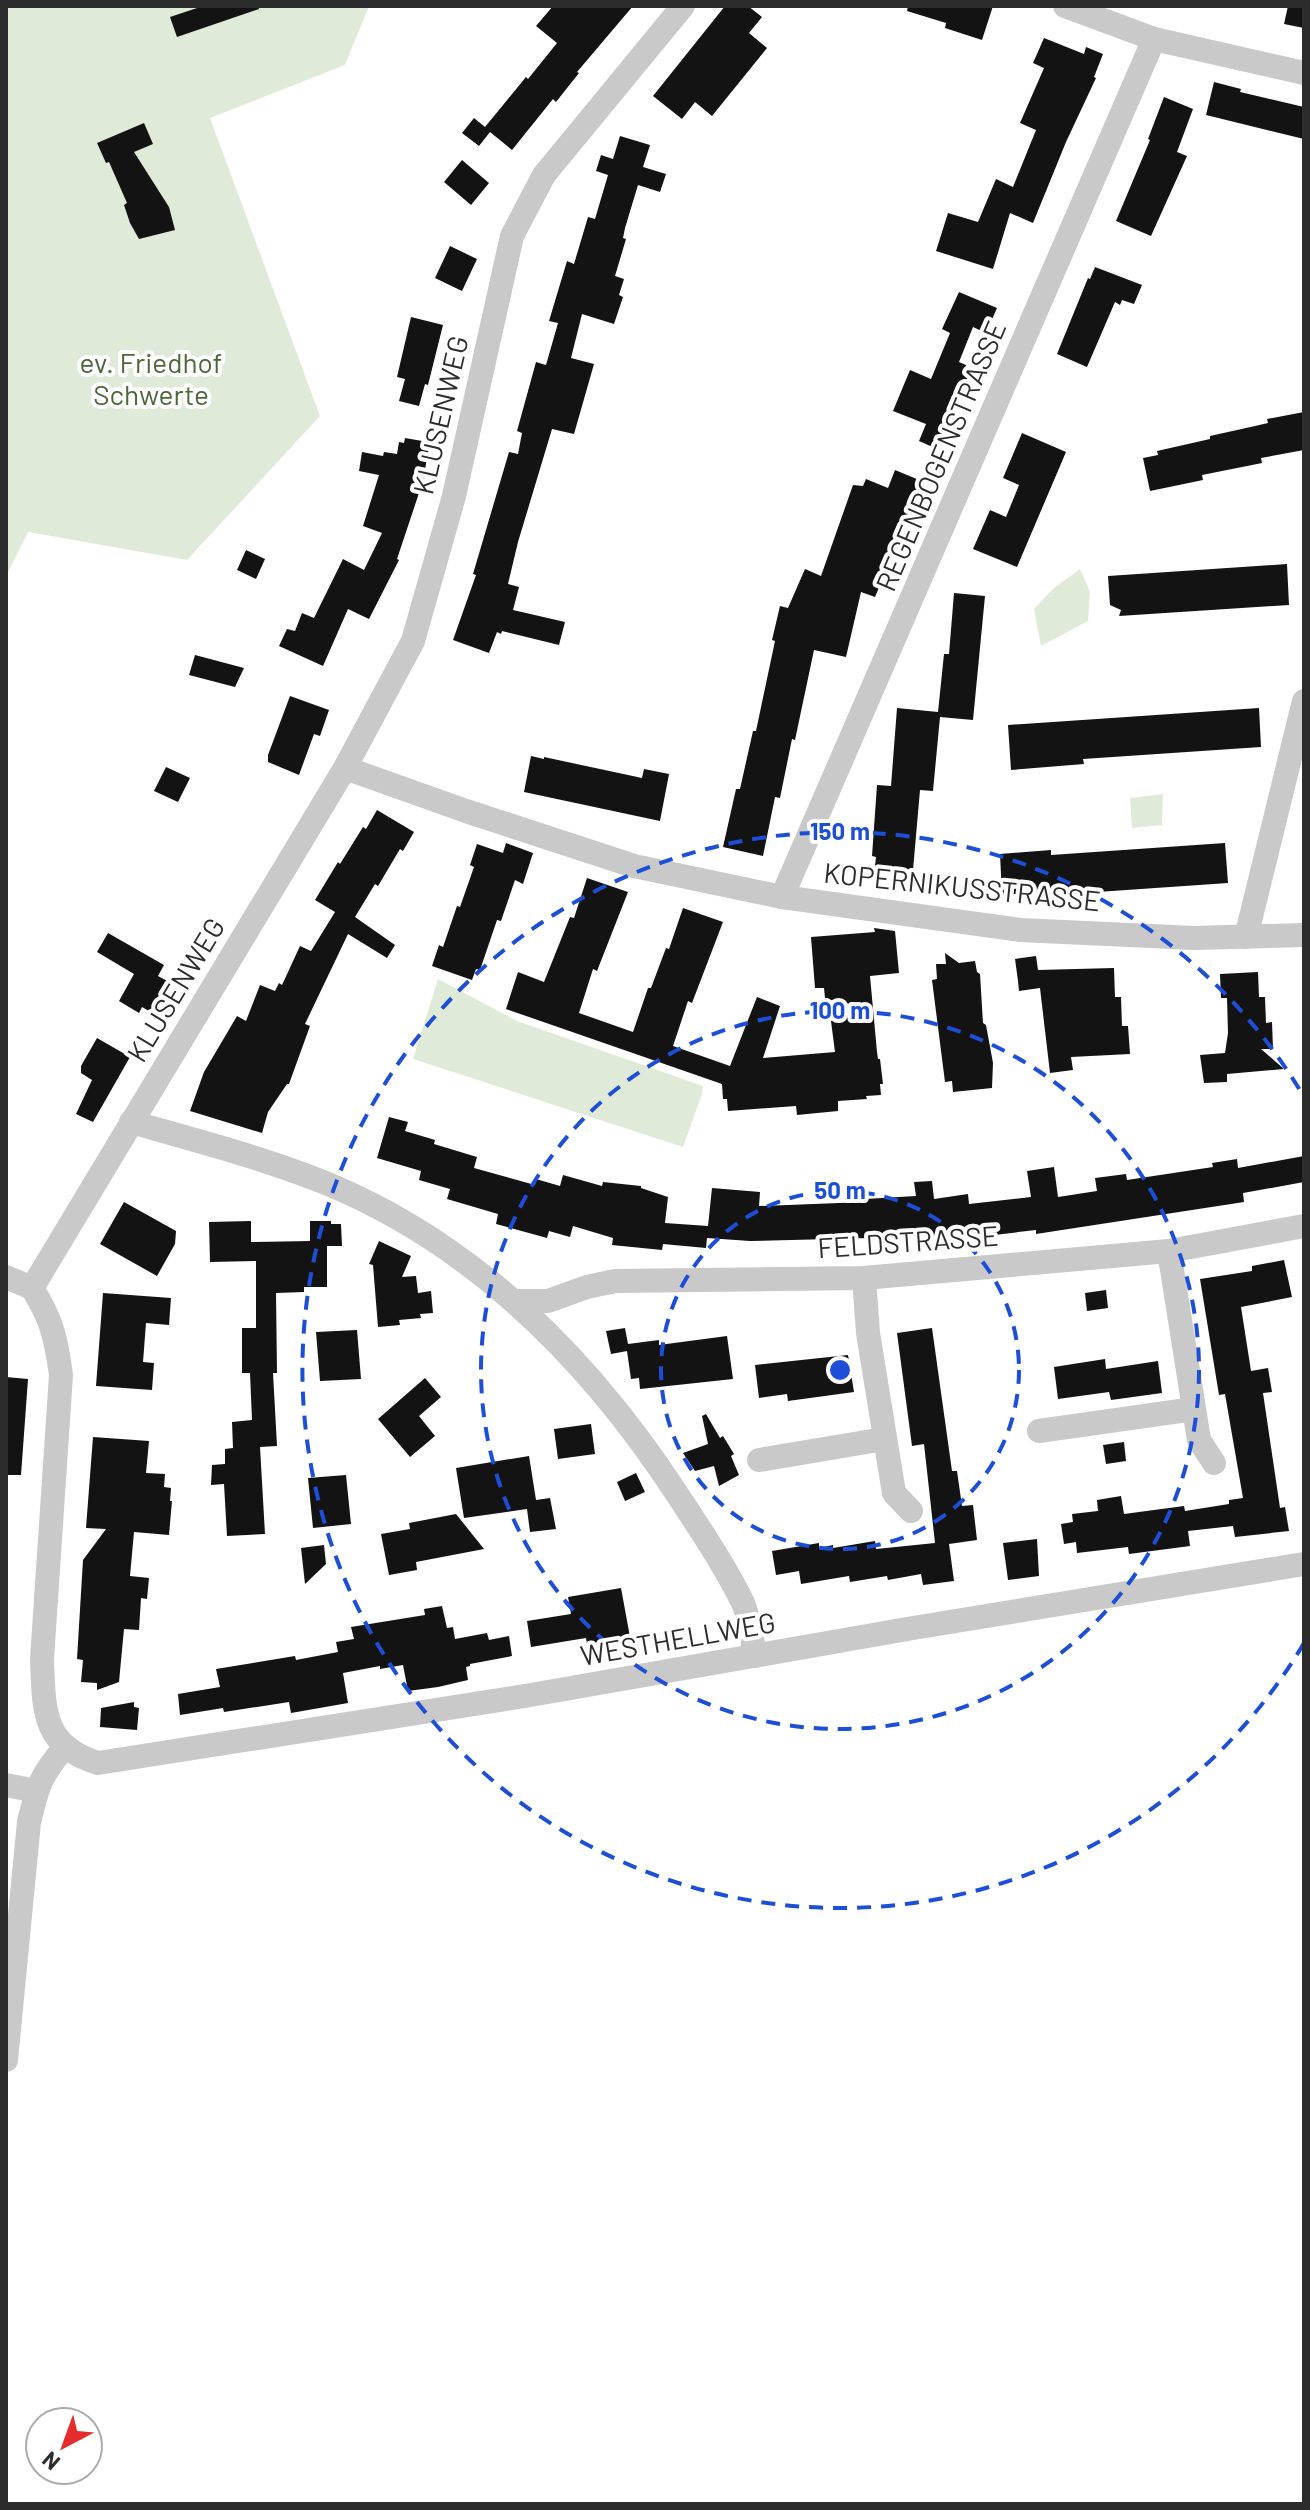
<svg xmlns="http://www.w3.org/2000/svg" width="1310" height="2510" viewBox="0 0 1310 2510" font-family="Barlow,sans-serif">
<rect width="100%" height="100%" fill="#fff"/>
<g fill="#e0ead8">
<polygon points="6,6 369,6 345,65 210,118 320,416 187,560 28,532 6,576"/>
<polygon points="1080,569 1090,592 1088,621 1041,646 1034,609 1054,588"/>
<polygon points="1163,794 1162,825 1132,828 1130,798"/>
<polygon points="438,979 517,1021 703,1086 702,1094 683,1147 413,1059"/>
</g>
<g fill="#131313">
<polygon points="203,6 258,6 259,9 177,37 170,17"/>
<polygon points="553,6 633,6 577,72 579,73 556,102 553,99 512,150 490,132 479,146 462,133 474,118 485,127 526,77 528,79 557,43 536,26"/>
<polygon points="725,6 748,6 762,17 749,33 767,48 712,116 695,102 682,119 653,96"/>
<polygon points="908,6 993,6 982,40 945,28 946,23 907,11"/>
<polygon points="1288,6 1304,6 1304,28 1284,24"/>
<polygon points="1044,38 1084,54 1086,47 1103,54 1094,77 1096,78 1066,142 1033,223 1010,213 993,269 936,251 948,213 978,222 996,179 1013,187 1036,130 1020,123 1044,68 1033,63"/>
<polygon points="1214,82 1241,89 1240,92 1304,107 1304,139 1206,115"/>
<polygon points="1164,97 1193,109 1177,152 1187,156 1151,236 1116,221 1150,140 1148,139"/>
<polygon points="144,123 153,144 134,152 169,207 175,230 139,239 130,223 124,205 127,203 109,162 106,163 97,143"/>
<polygon points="620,136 650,145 643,167 666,174 660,192 638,185 625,228 623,238 626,239 615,276 624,279 619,295 623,297 614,324 582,314 571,358 594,364 574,434 552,429 518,542 508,584 519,587 513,610 565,622 559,645 502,631 501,634 497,632 489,653 453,640 476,575 473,574 509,452 518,454 522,433 517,431 536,362 546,365 558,323 549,321 567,261 574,264 588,217 595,219 608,175 596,171 601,155 613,159"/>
<polygon points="462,160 489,183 471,205 444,182"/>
<polygon points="450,246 477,259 462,291 435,278"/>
<polygon points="1095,267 1142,285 1134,304 1122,300 1120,305 1115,302 1087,367 1057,354 1088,278 1090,279"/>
<polygon points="959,292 997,308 986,333 973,327 959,362 966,365 964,372 969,374 937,449 919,441 926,424 893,411 910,370 931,379 950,333 942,329"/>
<polygon points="411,317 443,325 428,385 425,384 419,406 399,401 405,379 397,377"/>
<polygon points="1304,412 1304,450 1261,458 1262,463 1202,475 1203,480 1150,491 1143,458 1158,455 1157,451 1210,439 1210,436 1255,426 1268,423 1267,419"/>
<polygon points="1022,433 1066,452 1017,567 973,549 990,510 1006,517 1019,485 1003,478"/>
<polygon points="405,438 428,442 427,447 429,447 423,481 397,559 399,560 369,619 348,609 323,666 279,646 287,629 295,631 302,613 314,618 343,559 364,570 382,533 363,526 379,475 359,471 362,452 383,456 384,452 397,454 399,442 404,443"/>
<polygon points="895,470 924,482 875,597 861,592 846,657 814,650 795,740 792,739 780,798 775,797 763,856 723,847 736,789 740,789 753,731 756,731 775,641 772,640 780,606 788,608 805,569 821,576 853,485 863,486 866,479 888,488"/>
<polygon points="246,550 265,559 256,579 237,570"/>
<polygon points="1287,564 1289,605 1119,616 1121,610 1110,605 1108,576"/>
<polygon points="954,593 985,596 973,720 940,717 933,791 920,790 913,870 875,866 876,857 872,856 877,785 891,786 897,708 938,712 944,654 949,654"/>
<polygon points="195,655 244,668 235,687 189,675"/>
<polygon points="290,696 329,710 320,736 314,734 299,775 268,762 268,755"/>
<polygon points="1259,708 1261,747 1083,759 1084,764 1011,770 1008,725"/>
<polygon points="531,756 544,759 544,757 642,778 644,769 669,774 660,821 524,792"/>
<polygon points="166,767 190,778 178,802 154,791"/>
<polygon points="377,810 414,832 403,851 400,849 378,886 375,884 355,917 395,945 387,958 348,934 305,1024 310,1026 289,1084 287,1084 268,1112 262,1133 190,1111 204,1072 237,1016 246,1021 260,985 275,991 279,983 282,985 300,946 311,951 335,912 315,900 338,862 340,864 363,827 366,829"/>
<polygon points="506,843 533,853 523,884 515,880 501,921 497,920 480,970 476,969 472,980 432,966 439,945 443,947 457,906 460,907 474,867 470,865 477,844 503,853"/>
<polygon points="1225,843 1228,883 1054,895 1054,891 1002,895 1000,854 1051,850 1051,855"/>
<polygon points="587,878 628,892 597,971 593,969 579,1013 633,1032 648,988 651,988 666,948 669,949 683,908 723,922 692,1003 688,1001 673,1046 730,1066 757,997 780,1006 763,1058 835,1052 828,998 825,998 824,988 815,988 811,937 875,932 874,928 895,931 899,973 870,976 877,1052 878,1059 880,1059 883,1084 880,1084 881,1095 866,1096 867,1099 838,1101 838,1111 797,1115 796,1106 728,1111 727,1099 723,1099 722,1084 506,1009 518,972 544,982 570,917 574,918"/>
<polygon points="108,933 164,965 158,976 171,983 172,997 162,1001 154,1014 142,1007 139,1013 119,1001 134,974 97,952"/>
<polygon points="945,953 959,963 975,961 977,972 980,974 983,1023 986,1025 993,1063 992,1088 953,1092 952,1081 945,1082 932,980 937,979 936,964 946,964"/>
<polygon points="1036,956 1038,970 1114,968 1115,997 1121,997 1122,1026 1128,1026 1130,1054 1071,1057 1073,1070 1050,1073 1040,988 1019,991 1018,981 1015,959"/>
<polygon points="1258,972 1259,997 1265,997 1266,1023 1272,1022 1273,1049 1261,1049 1284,1069 1227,1074 1227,1082 1204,1083 1200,1055 1225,1053 1228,1033 1227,998 1221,998 1220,974"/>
<polygon points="97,1038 130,1057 93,1122 76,1114 92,1080 81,1073 81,1066"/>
<polygon points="389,1117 408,1122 405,1131 435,1140 434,1144 477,1157 474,1168 535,1185 536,1179 560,1186 563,1175 602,1186 603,1182 641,1186 641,1188 668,1197 665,1223 708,1226 712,1188 760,1192 759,1206 865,1202 865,1199 916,1196 914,1182 932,1181 934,1199 968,1194 969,1204 1031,1197 1027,1171 1054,1167 1058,1197 1097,1191 1095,1178 1126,1174 1127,1180 1213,1167 1212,1163 1237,1159 1238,1168 1304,1156 1304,1182 1243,1193 1244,1202 1036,1234 1036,1230 977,1237 978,1242 951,1245 950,1236 750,1241 707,1238 706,1248 663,1244 662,1250 612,1245 613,1238 573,1226 570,1237 549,1231 547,1238 496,1224 498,1214 447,1199 450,1189 419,1180 421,1171 377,1158"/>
<polygon points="124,1202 176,1231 175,1244 157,1276 100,1244"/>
<polygon points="251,1221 251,1242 310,1241 310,1221 331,1221 331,1224 341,1224 342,1246 327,1246 327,1287 304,1287 304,1292 276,1293 277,1373 273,1373 277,1446 260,1447 265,1534 227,1536 224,1484 211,1485 212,1465 225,1464 225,1449 233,1448 232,1422 252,1420 250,1373 242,1373 242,1328 256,1328 256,1261 210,1262 209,1222"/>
<polygon points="379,1241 411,1256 402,1277 416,1276 418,1293 431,1291 433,1313 420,1314 421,1318 399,1320 400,1325 378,1327 373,1265 369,1264"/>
<polygon points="1284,1260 1292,1297 1241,1307 1251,1371 1268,1368 1272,1392 1263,1393 1280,1508 1285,1507 1289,1531 1235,1537 1233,1526 1188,1531 1190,1546 1129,1554 1128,1547 1077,1553 1076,1542 1064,1544 1061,1524 1073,1522 1072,1514 1098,1511 1097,1500 1121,1496 1124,1514 1184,1506 1185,1511 1229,1504 1229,1500 1243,1498 1225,1394 1219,1395 1200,1279 1252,1271 1252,1266"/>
<polygon points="1106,1290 1108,1308 1087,1311 1085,1293"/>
<polygon points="103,1293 171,1298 169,1325 146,1323 143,1362 154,1363 152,1390 96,1386"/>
<polygon points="625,1328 628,1344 659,1340 659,1345 727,1336 733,1379 640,1389 639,1378 631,1379 627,1351 611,1354 606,1331"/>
<polygon points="932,1328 952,1471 957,1471 962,1506 973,1505 977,1540 949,1544 954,1581 923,1585 921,1574 888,1580 887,1576 850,1582 849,1576 801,1584 799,1571 776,1575 772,1551 819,1543 819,1548 833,1545 833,1548 875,1541 876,1549 935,1543 924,1444 912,1446 897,1333"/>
<polygon points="357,1330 361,1379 320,1381 316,1332"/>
<polygon points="848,1355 854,1392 788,1401 787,1394 759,1398 755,1365"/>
<polygon points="1105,1359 1106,1369 1158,1361 1162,1393 1111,1400 1109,1392 1058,1399 1054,1367"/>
<polygon points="6,1377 28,1379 21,1475 6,1475"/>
<polygon points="425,1378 441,1397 419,1416 435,1436 410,1457 378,1419"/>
<polygon points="706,1414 720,1438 723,1436 734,1454 731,1456 739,1475 719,1486 714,1466 695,1471 683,1453 708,1444 702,1416"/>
<polygon points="591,1424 595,1454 558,1459 554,1429"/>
<polygon points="93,1437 149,1441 146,1473 165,1474 164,1487 171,1488 170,1501 172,1501 169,1535 134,1532 130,1576 149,1578 147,1599 141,1598 139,1630 124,1629 119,1682 97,1690 97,1683 81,1682 83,1660 77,1659 83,1560 106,1529 86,1528"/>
<polygon points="1124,1442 1126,1461 1106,1464 1103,1445"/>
<polygon points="529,1456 536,1500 550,1498 556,1529 530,1532 527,1509 464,1518 456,1468"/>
<polygon points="636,1473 645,1492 625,1501 617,1482"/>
<polygon points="346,1475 351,1524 313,1528 308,1478"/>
<polygon points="456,1514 484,1549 416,1562 417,1570 389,1575 381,1534 410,1529 409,1523"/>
<polygon points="1037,1539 1039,1576 1008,1580 1003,1543"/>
<polygon points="324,1545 326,1564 305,1584 301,1548"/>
<polygon points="621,1588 630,1637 587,1644 586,1638 531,1647 527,1621 571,1614 568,1597"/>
<polygon points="442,1606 447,1628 453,1627 455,1639 487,1633 489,1640 509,1636 512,1656 470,1664 470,1666 466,1667 468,1680 438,1687 408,1691 403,1665 380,1669 380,1666 343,1673 348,1703 291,1713 289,1702 224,1712 223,1708 180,1715 178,1694 220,1687 216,1669 295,1656 296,1660 338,1652 336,1642 354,1639 351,1627 425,1615 424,1609"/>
<polygon points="134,1702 134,1707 139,1708 137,1730 100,1727 101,1708"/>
</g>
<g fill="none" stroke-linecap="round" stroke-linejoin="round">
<g stroke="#c9c9c9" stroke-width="24">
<polyline points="1065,6 1154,39 1304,73"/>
<polyline points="345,768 466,811 634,866 782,897 1020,930 1194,938 1304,935"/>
<polyline points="782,897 1154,39"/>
<polyline points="1246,937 1304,701"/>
<path d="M 131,1122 C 198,1141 264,1158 328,1184 C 477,1246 590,1361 677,1494 C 700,1529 725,1566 743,1603 C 750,1620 752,1638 755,1656"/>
<polyline points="1169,1251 1199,1440 1214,1463"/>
<polyline points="6,1277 32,1288"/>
<polyline points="864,1278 868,1333 894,1493 911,1511"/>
<path d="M 32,1288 C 52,1320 56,1338 61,1375 L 42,1659 C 44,1710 42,1746 98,1763 L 525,1696 L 913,1628 L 1304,1564"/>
<polyline points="32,1288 345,768 413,641 454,496 512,236 544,175 683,6"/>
<polyline points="516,1301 548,1301 587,1287 615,1281 864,1278 1169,1251 1304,1226"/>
<polyline points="1039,1431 1194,1409"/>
<polyline points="759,1460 884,1439"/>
<polyline points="6,1785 36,1791"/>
<path d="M 6,2060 L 29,1822 C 38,1785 40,1776 65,1747"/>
</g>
</g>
<g fill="none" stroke="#1d4ed8" stroke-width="4" stroke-dasharray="14 10">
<circle cx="840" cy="1370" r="179"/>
<circle cx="840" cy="1370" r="359"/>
<path d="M1304 1643A538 538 0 1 1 1304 1097"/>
</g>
<g text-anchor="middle" stroke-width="8" stroke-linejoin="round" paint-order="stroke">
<g font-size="28" fill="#4b6739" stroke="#fff">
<text x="151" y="373">ev. Friedhof<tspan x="151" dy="32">Schwerte</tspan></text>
</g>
<g font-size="28" fill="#2c2c2c" stroke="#fff">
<text transform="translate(441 415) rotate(-77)" y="10">KLUSENWEG</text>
<text transform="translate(941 456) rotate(-67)" y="10">REGENBOGENSTRASSE</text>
<text transform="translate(962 887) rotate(6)" y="10">KOPERNIKUSSTRASSE</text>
<text transform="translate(176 990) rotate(-59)" y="10">KLUSENWEG</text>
<text transform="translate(908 1242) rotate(-4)" y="10">FELDSTRASSE</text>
<text transform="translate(678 1639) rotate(-10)" y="10">WESTHELLWEG</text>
</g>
</g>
<circle cx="840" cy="1370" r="12" fill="#1d4ed8" stroke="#fff" stroke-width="4"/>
<g font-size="24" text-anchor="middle" font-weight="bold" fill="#1d4ed8" stroke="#fff" stroke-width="8" stroke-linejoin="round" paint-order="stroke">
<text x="840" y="840">150 m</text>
<text x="840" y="1019">100 m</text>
<text x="840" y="1199">50 m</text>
</g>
<rect width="1310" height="2510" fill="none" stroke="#2c2c2c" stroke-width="16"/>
<g transform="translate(64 2446) rotate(221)"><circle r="38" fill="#ffffff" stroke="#ababab" stroke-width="2"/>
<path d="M0-6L14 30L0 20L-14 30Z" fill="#e52b2b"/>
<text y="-12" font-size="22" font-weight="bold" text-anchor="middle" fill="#2c2c2c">N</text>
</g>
</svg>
